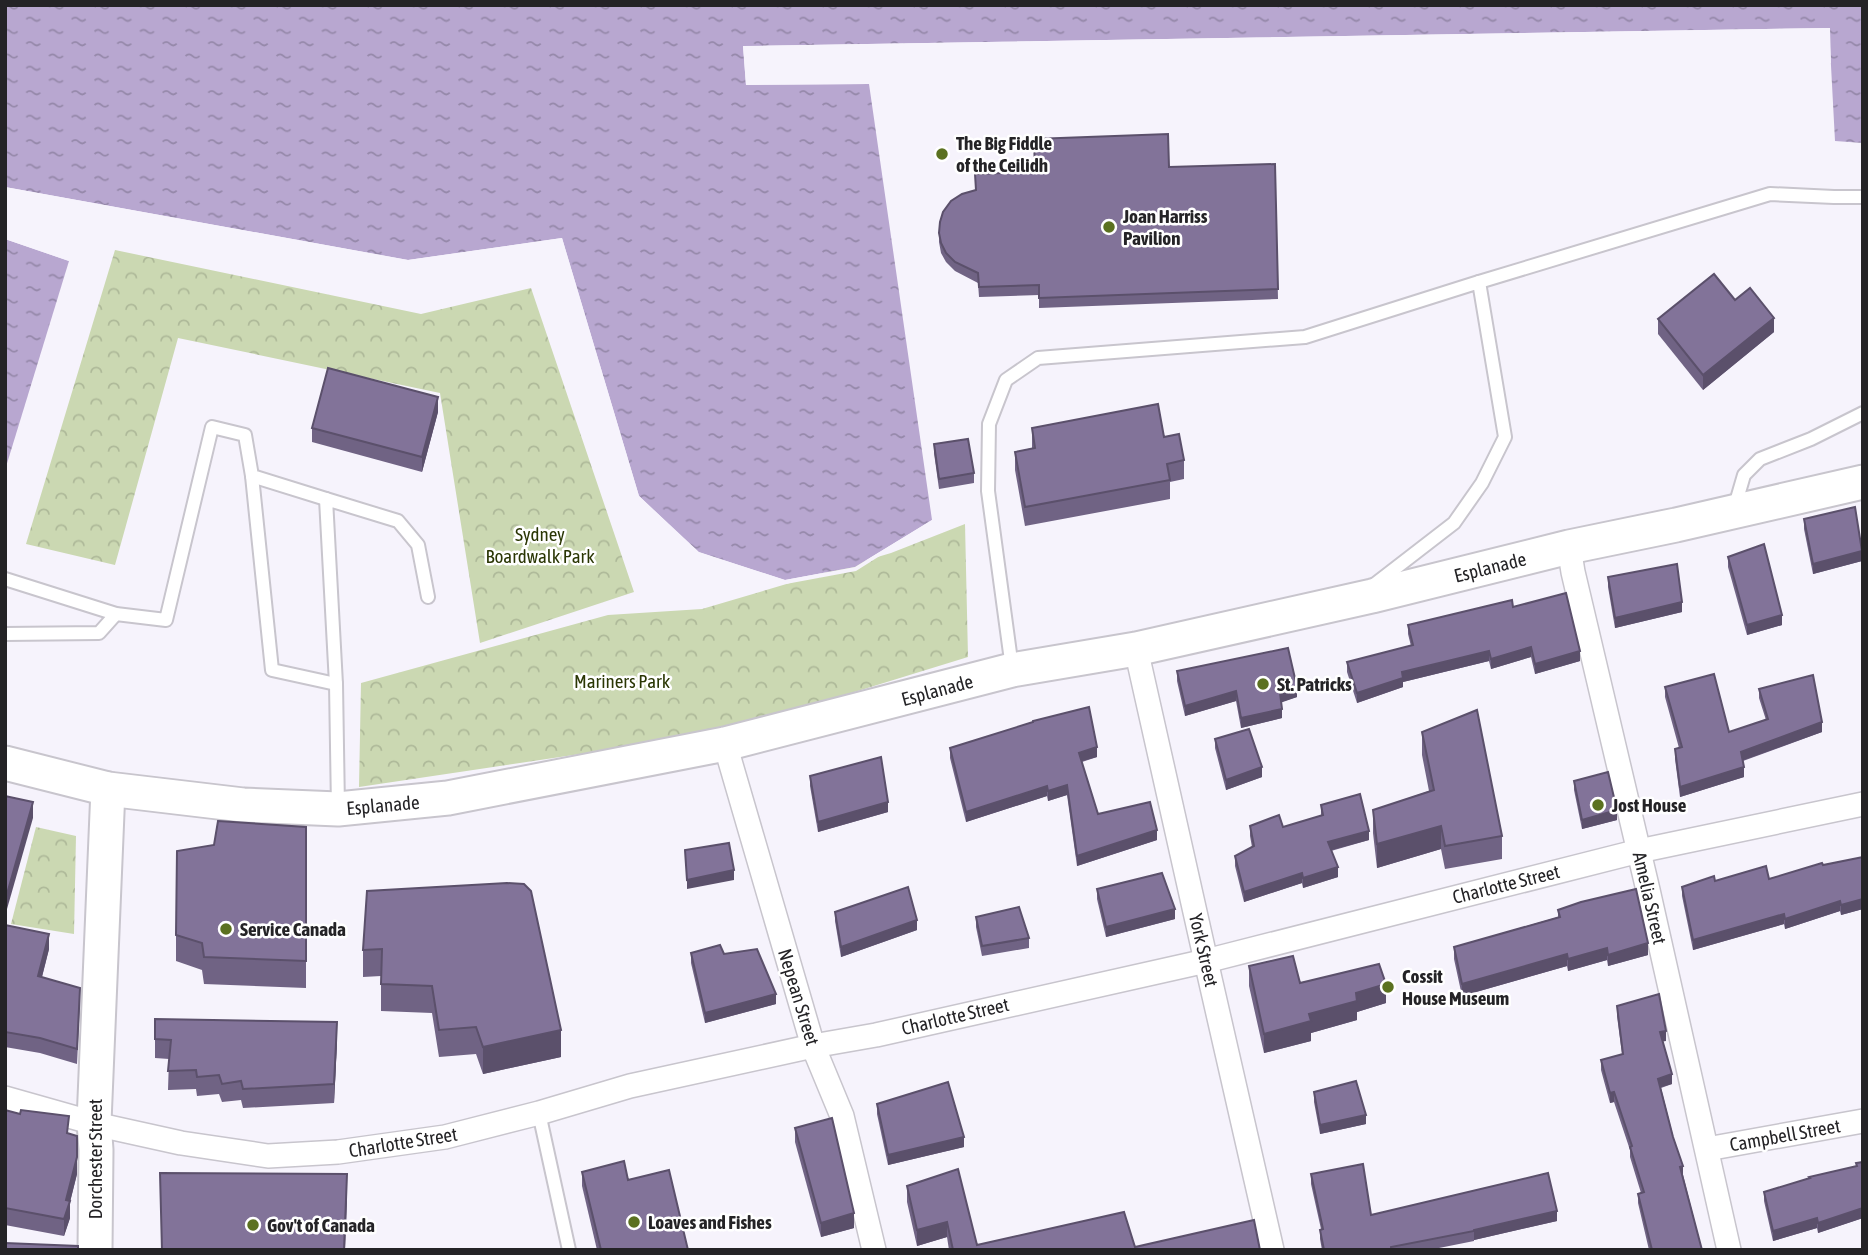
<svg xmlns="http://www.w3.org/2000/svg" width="1868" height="1255" viewBox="0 0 1868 1255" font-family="'Asap Condensed',sans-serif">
<defs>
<pattern id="park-crowns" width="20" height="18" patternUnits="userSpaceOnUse" patternTransform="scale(1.75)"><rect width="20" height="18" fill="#cbd8b2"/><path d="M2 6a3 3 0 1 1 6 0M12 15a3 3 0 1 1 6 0" fill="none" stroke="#aeb999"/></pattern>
<pattern id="water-ripples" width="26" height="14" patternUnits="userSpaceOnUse" patternTransform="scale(1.75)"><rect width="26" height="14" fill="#b8a7d0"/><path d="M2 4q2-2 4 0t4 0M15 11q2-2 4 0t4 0" fill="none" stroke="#9588a9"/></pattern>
</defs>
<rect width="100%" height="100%" fill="#f6f3fc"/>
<g fill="url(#park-crowns)">
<polygon points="115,250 421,314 531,288 634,592 480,643 440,393 178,338 115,565 26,544"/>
<polygon points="965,524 968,657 721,733 359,787 361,683 608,615 702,609 891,553"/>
<polygon points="36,827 76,836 74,934 11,924"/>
</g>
<g fill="url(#water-ripples)">
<polygon points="5,5 1863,5 1863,143 1835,141 1829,28 743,46 746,85 869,84 932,520 855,567 785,580 699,552 639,496 562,238 408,260 5,187"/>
<polygon points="5,239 69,261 5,470"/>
</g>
<g fill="#f6f3fc">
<polygon points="1830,28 1831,63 1828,63 1826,32 747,49 749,81 869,81 872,84 869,84 746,85 743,46"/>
<polygon points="5,187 408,260 562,238 639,496 698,552 785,580 855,567 932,520 935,521 856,571 786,584 696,554 636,497 559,242 407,264 5,190"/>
<polygon points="5,235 70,257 69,261 5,239"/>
</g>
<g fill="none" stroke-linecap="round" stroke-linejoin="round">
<g stroke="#c8c5cd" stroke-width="16">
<g id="lane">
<polyline points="1479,282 1770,194 1834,197 1863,197"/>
<polyline points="252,476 272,670 336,684 338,808"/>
<polyline points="1739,510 1737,499 1744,475 1760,459 1811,439 1863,413"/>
<polyline points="5,579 116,614 166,620 212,427 245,435 252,476 326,499"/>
<polyline points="5,634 99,633 116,614"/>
<polyline points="1012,668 988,491 989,424 1006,380 1038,358 1305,337 1479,282 1505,437 1482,483 1454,523 1375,584"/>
<polyline points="336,684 326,499 398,521 418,545 428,597"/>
<polyline points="539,1113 569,1250"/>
</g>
</g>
<g stroke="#c8c5cd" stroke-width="26">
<g id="street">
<polyline points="1569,547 1573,572 1648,890 1729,1250"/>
<polyline points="1136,649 1206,961 1272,1250"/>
<polyline points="725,744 813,1046 842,1116 874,1250"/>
<polyline points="5,1098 104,1126 181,1143 268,1156 338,1152 445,1137 539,1113 630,1086 813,1046 876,1035 1206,961 1639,851 1863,804"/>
<polyline points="1707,1149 1863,1121"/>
</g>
</g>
<g stroke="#c8c5cd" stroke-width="37">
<g id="secondary">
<polyline points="5,763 108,789 243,805 338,809 448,798 725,744 1012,670 1136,649 1372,596 1569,547 1676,525 1863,482"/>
<polyline points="95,1250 96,1150 94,1122 108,789"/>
</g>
</g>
<use href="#lane" stroke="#fff" stroke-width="12"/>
<use href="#street" stroke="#fff" stroke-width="23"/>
<use href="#secondary" stroke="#fff" stroke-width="33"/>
</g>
<g fill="#706384">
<polygon points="1275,164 1278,299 1039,308 1039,295 979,297 978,283 955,271 946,262 941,253 939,242 940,222 1169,167"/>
<polygon points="1658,319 1774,332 1703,390 1658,334"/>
<polygon points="438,412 422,472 312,442 312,428"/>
<polygon points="1032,428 1164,437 1184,460 1184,479 1170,482 1170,499 1025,526 1015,470 1015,452 1032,448"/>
<polygon points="934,444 974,473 974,483 939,489 934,453"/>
<polygon points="1804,519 1862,561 1813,574 1804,529"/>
<polygon points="1728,557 1782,625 1747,635 1728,567"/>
<polygon points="1608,577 1682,612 1615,628 1608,587"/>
<polygon points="1513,607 1580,661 1535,674 1531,657 1491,669 1489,661 1403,682 1403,687 1357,703 1347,672 1347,662 1411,646 1408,634 1408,625"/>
<polygon points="1177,671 1297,697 1281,702 1282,718 1241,728 1236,701 1185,716 1177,681"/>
<polygon points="1665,687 1729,732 1766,720 1759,698 1759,689 1822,732 1743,761 1744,777 1680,797 1675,759 1675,749 1679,748 1665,697"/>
<polygon points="1422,732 1502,836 1502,859 1445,869 1441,849 1377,868 1373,833 1373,810 1429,791 1422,755"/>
<polygon points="1215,739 1262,777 1226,790 1215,748"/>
<polygon points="950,748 1097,757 1082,762 1098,814 1157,840 1077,866 1067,795 1048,801 1047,796 966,822 950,758"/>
<polygon points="810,776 888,812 818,832 810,786"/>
<polygon points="1574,781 1617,820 1582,829 1574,790"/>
<polygon points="1321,805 1369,840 1331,851 1338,877 1303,888 1302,883 1244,902 1235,866 1235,856 1252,847 1250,836 1250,826 1283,827 1321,816"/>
<polygon points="306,827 306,988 204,984 202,970 176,961 176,935 214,845"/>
<polygon points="1863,857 1863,909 1841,915 1840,911 1785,929 1784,924 1693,950 1682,896 1682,887 1715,881 1769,879 1823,865"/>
<polygon points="1097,889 1175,919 1106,937 1097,899"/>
<polygon points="367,891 561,1057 483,1074 476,1054 439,1057 432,1013 381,1011 381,976 363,977 363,950"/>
<polygon points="1558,910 1648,955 1608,966 1607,960 1568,971 1567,966 1462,996 1454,959 1454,947 1558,917"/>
<polygon points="835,912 917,930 841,957 835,921"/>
<polygon points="976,917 1029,938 1029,948 982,956 976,927"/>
<polygon points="5,925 49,949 42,977 80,1003 77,1064 40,1053 5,1047"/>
<polygon points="691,953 724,954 776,1004 705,1023 691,963"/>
<polygon points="1249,966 1300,983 1386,1003 1357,1012 1357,1020 1311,1033 1311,1041 1264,1053 1249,986"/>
<polygon points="1617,1006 1666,1041 1663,1041 1672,1084 1661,1088 1702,1250 1649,1250 1638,1203 1638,1194 1641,1193 1630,1157 1630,1150 1614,1102 1610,1103 1601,1070 1601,1060 1622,1054 1617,1016"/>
<polygon points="155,1019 337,1041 334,1103 243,1108 241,1100 222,1102 219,1094 197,1096 196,1089 168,1090 169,1059 155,1058"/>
<polygon points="1314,1092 1366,1124 1320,1134 1314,1102"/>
<polygon points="877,1104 964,1147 888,1165 877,1114"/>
<polygon points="5,1110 69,1134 77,1174 70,1202 70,1218 64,1236 5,1225"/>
<polygon points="795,1128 854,1228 821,1237 795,1142"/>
<polygon points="1863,1162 1863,1218 1818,1233 1817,1228 1773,1241 1764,1201 1764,1192 1856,1166"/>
<polygon points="582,1172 628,1180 688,1250 597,1250 582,1186"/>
<polygon points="1311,1174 1371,1215 1557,1221 1474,1240 1474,1241 1429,1250 1322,1250 1320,1239 1320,1230 1321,1229 1311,1184"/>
<polygon points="907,1186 977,1245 1135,1247 1260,1250 949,1250 947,1237 917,1246 907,1202"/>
</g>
<g fill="#5b506b">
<polygon points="1774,318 1774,332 1703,390 1703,375"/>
<polygon points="438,397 438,412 422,472 422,457"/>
<polygon points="1862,551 1862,561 1813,574 1813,564"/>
<polygon points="1682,602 1682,612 1615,628 1615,618"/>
<polygon points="1782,615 1782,625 1747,635 1747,625"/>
<polygon points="1531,647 1531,657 1491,669 1491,659"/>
<polygon points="1489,651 1489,661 1403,682 1403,687 1357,703 1357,693 1402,672"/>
<polygon points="1580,651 1580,661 1535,674 1535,664"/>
<polygon points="1297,687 1297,697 1280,703 1280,693"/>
<polygon points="1236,691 1236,701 1185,716 1185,706"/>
<polygon points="1282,709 1282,718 1241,728 1241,718"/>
<polygon points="1822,722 1822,732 1741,761 1741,752"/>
<polygon points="1097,747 1097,757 1079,762 1079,753"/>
<polygon points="1262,767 1262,777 1226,790 1226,780"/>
<polygon points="1744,767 1744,777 1680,797 1680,787"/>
<polygon points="1067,785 1067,795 1048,801 1048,791"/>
<polygon points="1047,786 1047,796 966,822 966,812"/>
<polygon points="33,802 33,818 5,916 5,901"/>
<polygon points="888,802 888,812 818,832 818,822"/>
<polygon points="1617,810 1617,820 1582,829 1582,820"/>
<polygon points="1441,826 1441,849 1377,868 1377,844"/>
<polygon points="1157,830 1157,840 1077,866 1077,856"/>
<polygon points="1369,831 1369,840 1328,851 1328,842"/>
<polygon points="1338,867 1338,877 1303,888 1303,878"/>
<polygon points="734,870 734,880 687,889 687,880"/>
<polygon points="1302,873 1302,883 1244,902 1244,892"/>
<polygon points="1863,899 1863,909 1841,915 1841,905"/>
<polygon points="1840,901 1840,911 1785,929 1785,919"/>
<polygon points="1175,909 1175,919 1106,937 1106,927"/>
<polygon points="1784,914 1784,924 1693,950 1693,940"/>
<polygon points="917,920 917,930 841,957 841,947"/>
<polygon points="49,934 49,949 38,992 38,976"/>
<polygon points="1648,943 1648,955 1608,966 1608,955"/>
<polygon points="1607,948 1607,960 1568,971 1568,959"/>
<polygon points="1567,954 1567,966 1462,996 1462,984"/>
<polygon points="1386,984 1386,1003 1357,1012 1357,1020 1311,1033 1311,1041 1264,1053 1264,1034 1356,993"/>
<polygon points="776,994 776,1004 705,1023 705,1013"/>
<polygon points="337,1022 337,1041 334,1103 334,1084"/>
<polygon points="561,1030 561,1057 483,1074 483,1047"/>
<polygon points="1666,1031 1666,1041 1660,1042 1660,1032"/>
<polygon points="1672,1074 1672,1084 1658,1088 1658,1079"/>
<polygon points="1614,1092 1614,1102 1610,1103 1610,1093"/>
<polygon points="1366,1115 1366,1124 1320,1134 1320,1125"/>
<polygon points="77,1136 77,1174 70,1202 70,1218 64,1236 64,1219 66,1200"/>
<polygon points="964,1137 964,1147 888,1165 888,1155"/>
<polygon points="1683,1166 1683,1176 1680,1177 1680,1167"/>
<polygon points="347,1174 347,1201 345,1250 344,1250"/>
<polygon points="1863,1208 1863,1218 1818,1233 1818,1223"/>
<polygon points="1557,1211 1557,1221 1474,1240 1474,1230"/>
<polygon points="854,1213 854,1228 821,1237 821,1223"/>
<polygon points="1817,1218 1817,1228 1773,1241 1773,1231"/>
<polygon points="947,1222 947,1237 917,1246 917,1230"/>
</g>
<g fill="#827399" stroke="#5b506b" stroke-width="2">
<polygon points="1168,134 1169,167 1275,164 1278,289 1039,298 1039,285 979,287 978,273 955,262 946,253 941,243 939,233 940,222 943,212 951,201 962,194 976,190 975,174 1035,172 1034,139"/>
<polygon points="1714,274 1735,300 1750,288 1774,318 1703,375 1658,319"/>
<polygon points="328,368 438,397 422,457 312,428"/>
<polygon points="1158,404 1164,437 1179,434 1184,460 1167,464 1170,480 1025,507 1015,452 1035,448 1032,428"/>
<polygon points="968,439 974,473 939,479 934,444"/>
<polygon points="1855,507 1862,551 1813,564 1804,519"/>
<polygon points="1764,544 1782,615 1747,625 1728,557"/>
<polygon points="1677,564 1682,602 1615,618 1608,577"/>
<polygon points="1566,593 1580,651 1535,664 1531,647 1491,659 1489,651 1402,672 1403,678 1357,693 1347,662 1413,645 1408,625 1512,600 1513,607"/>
<polygon points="1288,648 1297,687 1280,693 1282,709 1241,718 1236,691 1185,706 1177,671"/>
<polygon points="1714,674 1729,732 1768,719 1759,689 1813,675 1822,722 1741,752 1744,767 1680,787 1675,749 1682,747 1665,687"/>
<polygon points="1089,707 1097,747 1079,753 1098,814 1150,802 1157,830 1077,856 1067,785 1048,791 1047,786 966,812 950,748 1033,722 1033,721"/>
<polygon points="1477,710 1502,836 1445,846 1441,826 1377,844 1373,810 1434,790 1422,732"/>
<polygon points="1249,729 1262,767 1226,780 1215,739"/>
<polygon points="881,757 888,802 818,822 810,776"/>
<polygon points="1608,772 1617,810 1582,820 1574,781"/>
<polygon points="1360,794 1369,831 1328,842 1338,867 1303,878 1302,873 1244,892 1235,856 1254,846 1250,826 1279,815 1283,827 1323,815 1321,805"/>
<polygon points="5,796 33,802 5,901"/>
<polygon points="218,821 306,827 306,961 204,957 202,943 176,935 177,851 214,845"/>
<polygon points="729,843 734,870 687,880 685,850"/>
<polygon points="1863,857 1863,899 1841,905 1840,901 1785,919 1784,914 1693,940 1682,887 1714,876 1715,881 1766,866 1769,879 1822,863 1823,865"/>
<polygon points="1162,873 1175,909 1106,927 1097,889"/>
<polygon points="507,883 524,884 531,891 561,1030 483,1047 476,1027 439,1030 432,986 381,984 382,949 363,950 367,891"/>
<polygon points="908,887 917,920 841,947 835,912"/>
<polygon points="1636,889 1648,943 1608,955 1607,948 1568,959 1567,954 1462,984 1454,947 1560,917 1558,910 1581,902"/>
<polygon points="1019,907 1029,938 982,946 976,917"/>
<polygon points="5,925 49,934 38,976 80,988 77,1049 40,1038 5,1032"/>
<polygon points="720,945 724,954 757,949 776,994 705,1013 691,953"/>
<polygon points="1293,956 1300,983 1379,964 1386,984 1356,993 1357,1001 1309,1014 1311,1021 1264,1034 1249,966"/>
<polygon points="1659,994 1666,1031 1660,1032 1672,1074 1658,1079 1673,1137 1683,1166 1680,1167 1702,1250 1652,1250 1638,1194 1644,1192 1630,1147 1632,1146 1614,1092 1610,1093 1601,1060 1623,1054 1617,1006"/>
<polygon points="155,1019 337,1022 334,1084 243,1089 241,1081 222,1084 219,1075 197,1077 196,1070 168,1071 171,1040 155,1039"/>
<polygon points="1356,1081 1366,1115 1320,1125 1314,1092"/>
<polygon points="948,1082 964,1137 888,1155 877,1104"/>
<polygon points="5,1110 20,1114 21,1110 69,1116 67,1133 77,1136 77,1157 66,1200 70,1201 64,1219 5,1208"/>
<polygon points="832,1118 854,1213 821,1223 795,1128"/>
<polygon points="624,1161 628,1180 669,1170 688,1250 601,1250 582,1172"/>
<polygon points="1863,1162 1863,1208 1818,1223 1817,1218 1773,1231 1764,1192 1810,1178 1809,1177 1857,1166 1856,1163"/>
<polygon points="1363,1164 1371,1215 1548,1173 1557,1211 1474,1230 1474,1231 1391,1247 1391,1250 1324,1250 1320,1230 1323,1229 1311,1174"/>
<polygon points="958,1169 977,1245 1124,1212 1135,1247 1254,1220 1260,1250 953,1250 947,1222 917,1230 907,1186"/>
<polygon points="160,1173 347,1174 344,1250 162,1250"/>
<polygon points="5,1243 78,1246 78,1250 5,1250"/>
</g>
<g fill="#5b7120" stroke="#fff" stroke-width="2.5">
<circle cx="942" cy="154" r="7"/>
<circle cx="1109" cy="227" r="7"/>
<circle cx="1263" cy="684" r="7"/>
<circle cx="1598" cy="805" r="7"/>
<circle cx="226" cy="929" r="7"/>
<circle cx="1388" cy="987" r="7"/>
<circle cx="634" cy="1222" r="7"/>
<circle cx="253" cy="1225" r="7"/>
</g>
<g text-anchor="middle" stroke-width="5" stroke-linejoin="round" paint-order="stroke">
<g font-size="19" font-weight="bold" fill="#242326" stroke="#fff" text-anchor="start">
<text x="956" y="150">The Big Fiddle<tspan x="956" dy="22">of the Ceilidh</tspan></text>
<text x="1123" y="223">Joan Harriss<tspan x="1123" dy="22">Pavilion</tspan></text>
<text x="1277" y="691">St. Patricks</text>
<text x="1612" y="812">Jost House</text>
<text x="240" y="936">Service Canada</text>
<text x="1402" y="983">Cossit<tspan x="1402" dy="22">House Museum</tspan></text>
<text x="648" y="1229">Loaves and Fishes</text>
<text x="267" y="1232">Gov't of Canada</text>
</g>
<g font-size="19" fill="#2a3604" stroke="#fff">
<text x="540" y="541">Sydney<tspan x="540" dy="22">Boardwalk Park</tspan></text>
<text x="622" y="688">Mariners Park</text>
</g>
<g font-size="19" fill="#242326" stroke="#fff">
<text transform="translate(1490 567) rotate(-14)" y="7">Esplanade</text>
<text transform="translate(937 690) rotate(-15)" y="7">Esplanade</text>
<text transform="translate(383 805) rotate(-5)" y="7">Esplanade</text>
<text transform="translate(1506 884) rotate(-14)" y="7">Charlotte Street</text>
<text transform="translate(1650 898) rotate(77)" y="7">Amelia Street</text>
<text transform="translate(1204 950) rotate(77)" y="7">York Street</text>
<text transform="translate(799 997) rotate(73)" y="7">Nepean Street</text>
<text transform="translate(955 1016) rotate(-13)" y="7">Charlotte Street</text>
<text transform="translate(1785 1135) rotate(-10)" y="7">Campbell Street</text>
<text transform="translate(403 1142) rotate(-9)" y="7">Charlotte Street</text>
<text transform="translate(95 1159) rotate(-90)" y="7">Dorchester Street</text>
</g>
</g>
<rect width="1868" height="1255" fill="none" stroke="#242326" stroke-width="14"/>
</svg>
